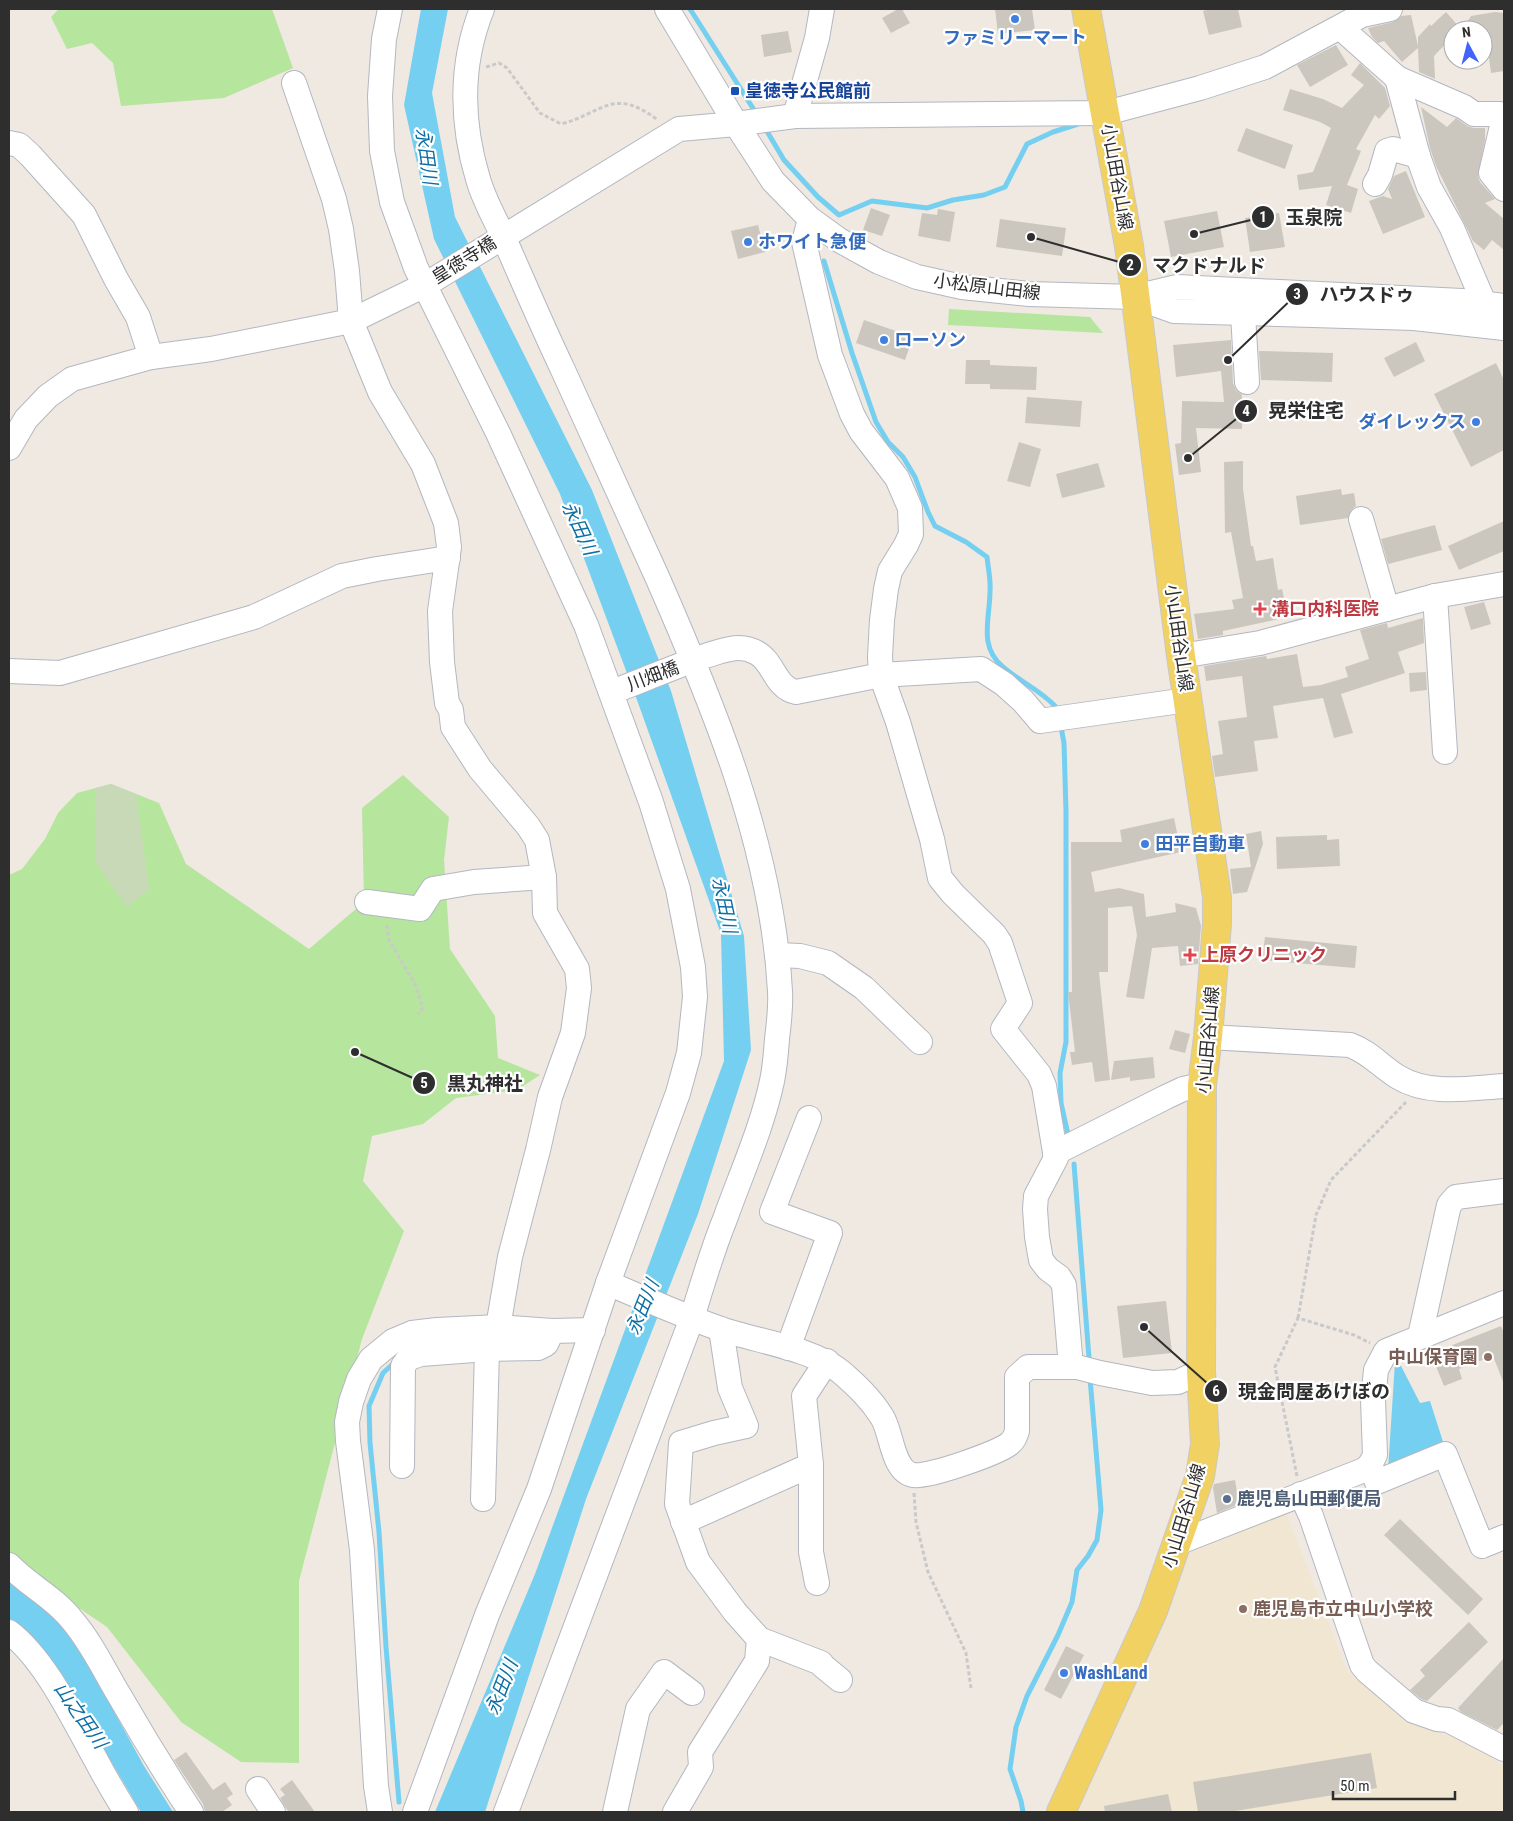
<svg xmlns="http://www.w3.org/2000/svg" width="1513" height="1821" viewBox="0 0 1513 1821" font-family="'Roboto Condensed','Noto Sans JP',sans-serif">
<rect width="100%" height="100%" fill="#efe9e1"/>
<polygon fill="#f0e6d1" points="1285,1510 1347,1671 1371,1690 1404,1721 1437,1731 1478,1747 1504,1767 1504,1812 1075,1812 1189,1547"/>
<g fill="#b6e59e">
<polygon points="59,9 272,9 293,68 224,98 121,106 113,63 92,43 67,49 51,17"/>
<polygon points="949,309 1090,317 1103,333 948,325"/>
<polygon points="403,775 449,817 444,860 450,949 495,1016 498,1058 540,1075 517,1090 456,1098 423,1124 372,1136 363,1181 404,1231 362,1339 299,1581 299,1763 241,1762 181,1722 107,1627 20,1568 9,1553 9,875 22,869 45,839 58,813 77,793 111,784 159,803 186,864 309,949 364,902 362,808"/>
</g>
<polygon fill="#c8d9b8" points="111,784 136,794 149,889 127,907 96,863 95,788"/>
<g fill="#75cff0">
<polygon points="421,9 448,9 432,93 455,217 592,490 671,691 744,936 751,1050 698,1214 586,1499 485,1812 435,1812 535,1574 724,1061 721,934 637,700 560,494 434,239 404,105"/>
<polygon points="1395,1362 1401,1366 1420,1403 1430,1401 1445,1448 1388,1470"/>
<polygon points="9,1580 38,1603 64,1627 80,1650 144,1766 173,1812 141,1812 50,1658 31,1636 9,1621"/>
</g>
<g fill="none" stroke-linecap="round" stroke-linejoin="round">
<g stroke="#75cff0" stroke-width="5">
<polyline points="690,9 756,113"/>
<polyline points="768,133 784,160 818,197 839,215 872,201 927,208 953,200 984,195 1005,187 1027,144 1053,132 1078,124"/>
<path d="M 824,261 L 852,353 L 876,422 L 888,442 L 903,457 L 915,477 L 928,512 L 935,526 L 966,542 L 987,557 C 988,568 991,580 990,591 C 990,619 978,646 1003,667 C 1019,681 1040,690 1055,706"/>
<polyline points="1061,727 1064,743 1066,811 1066,1042 1060,1073 1061,1103 1067,1130 1071,1139"/>
<polyline points="1074,1164 1089,1358"/>
<polyline points="395,1362 383,1373 369,1406 370,1443 379,1532 386,1647 399,1802"/>
<polyline points="1023,1812 1021,1801 1010,1769 1016,1727 1027,1696 1058,1635 1072,1602 1077,1570 1088,1556 1097,1540 1101,1510 1090,1378"/>
</g>
</g>
<g fill="#cbc7bf">
<polygon points="898,9 902,9 910,23 891,33 882,18"/>
<polygon points="995,9 1032,9 1035,30 998,34"/>
<polygon points="1211,9 1238,9 1242,27 1209,35 1203,11"/>
<polygon points="1446,12 1460,28 1459,30 1453,30 1453,36 1434,56 1435,79 1419,72 1418,48 1402,62 1384,41 1378,43 1372,37 1368,28 1393,22 1401,16 1411,15 1418,46 1418,37 1430,24 1431,26"/>
<polygon points="1495,12 1504,13 1504,71 1491,73 1486,35 1483,36 1483,30 1462,30 1471,16"/>
<polygon points="788,31 792,52 764,57 761,35"/>
<polygon points="1336,45 1348,65 1310,87 1297,65"/>
<polygon points="1360,63 1385,88 1390,106 1379,119 1375,115 1356,149 1361,151 1347,185 1358,189 1351,213 1326,205 1332,186 1299,190 1297,175 1313,172 1331,128 1320,122 1283,110 1290,89 1323,99 1342,108 1364,85 1351,75"/>
<polygon points="1421,107 1447,127 1456,118 1467,126 1474,128 1485,128 1485,140 1478,176 1480,182 1495,199 1485,203 1504,219 1504,250 1492,240 1484,250 1473,241 1436,166 1430,148"/>
<polygon points="1246,128 1293,145 1285,169 1237,151"/>
<polygon points="1406,171 1425,217 1383,234 1369,201 1383,196 1392,199 1388,189 1394,176"/>
<polygon points="871,208 890,215 882,236 863,230"/>
<polygon points="938,209 955,212 950,242 918,236 922,213 937,215"/>
<polygon points="1217,211 1224,247 1171,257 1164,221"/>
<polygon points="1279,213 1285,247 1250,252 1245,218"/>
<polygon points="1000,219 1066,228 1062,256 996,247"/>
<polygon points="758,225 765,252 738,259 731,231"/>
<polygon points="864,320 913,337 905,360 856,343"/>
<polygon points="1231,340 1233,383 1236,390 1242,395 1242,429 1196,428 1201,472 1179,475 1175,444 1181,443 1182,401 1224,402 1221,371 1176,377 1173,345"/>
<polygon points="1416,342 1425,361 1394,377 1384,358"/>
<polygon points="1259,351 1333,353 1332,382 1261,380"/>
<polygon points="966,360 990,360 990,365 1037,367 1036,390 990,389 990,384 965,384"/>
<polygon points="1496,363 1504,380 1504,450 1471,467 1434,394"/>
<polygon points="1027,397 1082,401 1080,427 1025,423"/>
<polygon points="1019,442 1041,449 1030,487 1007,481"/>
<polygon points="1243,461 1243,489 1251,546 1253,546 1256,561 1273,558 1278,590 1282,589 1288,617 1223,631 1223,635 1198,639 1194,614 1234,609 1232,600 1243,598 1231,532 1225,533 1224,462"/>
<polygon points="1098,463 1105,487 1062,498 1056,474"/>
<polygon points="1341,489 1342,495 1354,493 1356,506 1351,510 1348,518 1300,525 1296,496"/>
<polygon points="1504,521 1504,551 1459,570 1448,546"/>
<polygon points="1435,525 1442,550 1388,564 1381,539"/>
<polygon points="1484,602 1491,624 1471,630 1464,607"/>
<polygon points="1423,618 1424,643 1398,652 1405,673 1341,694 1353,733 1334,738 1323,698 1273,706 1278,738 1254,741 1258,771 1215,777 1212,756 1223,754 1218,721 1247,717 1242,676 1206,681 1204,666 1266,656 1267,659 1297,654 1303,687 1321,685 1348,677 1345,667 1369,659 1360,630 1387,623 1388,628"/>
<polygon points="1426,672 1427,690 1410,692 1409,673"/>
<polygon points="1174,818 1181,852 1091,872 1095,892 1119,888 1144,894 1146,917 1176,912 1175,903 1196,908 1201,926 1198,964 1180,966 1178,946 1152,948 1144,999 1126,997 1137,935 1132,906 1108,908 1108,972 1099,972 1110,1080 1095,1082 1092,1062 1072,1065 1070,1052 1075,1052 1068,992 1072,992 1071,842 1122,842 1120,830"/>
<polygon points="1261,831 1263,844 1247,892 1233,894 1230,869 1251,867 1246,834"/>
<polygon points="1327,835 1327,840 1339,839 1340,866 1277,869 1276,837"/>
<polygon points="1265,937 1357,946 1355,968 1262,960"/>
<polygon points="1175,1030 1190,1034 1185,1053 1169,1049"/>
<polygon points="1153,1057 1155,1078 1130,1081 1130,1077 1111,1080 1114,1061"/>
<polygon points="1166,1301 1172,1353 1123,1358 1117,1306"/>
<polygon points="1501,1326 1504,1333 1504,1384 1493,1356 1459,1369 1462,1379 1444,1386 1435,1364 1440,1362 1443,1354 1450,1346"/>
<polygon points="1235,1480 1239,1504 1217,1513 1213,1488 1214,1484"/>
<polygon points="1400,1519 1483,1599 1468,1615 1384,1535"/>
<polygon points="1469,1622 1488,1642 1427,1701 1421,1699 1410,1690 1425,1676 1420,1670"/>
<polygon points="1066,1646 1084,1655 1061,1699 1044,1690"/>
<polygon points="1504,1658 1504,1723 1497,1730 1461,1712 1458,1708"/>
<polygon points="186,1752 213,1790 225,1782 233,1794 227,1798 232,1805 222,1812 205,1812 203,1804 174,1760"/>
<polygon points="1371,1753 1377,1788 1229,1812 1198,1812 1193,1782"/>
<polygon points="292,1780 315,1812 289,1812 285,1807 280,1798 285,1795 280,1789"/>
<polygon points="1168,1794 1172,1812 1105,1812 1104,1806"/>
</g>
<g fill="none" stroke-linecap="round" stroke-linejoin="round">
<g stroke="#b4b7c1" stroke-width="26">
<g id="minor">
<polyline points="390,9 384,39 380,96 382,151 392,202 416,268 498,433 586,625 651,802 678,889 693,967 695,997 689,1053 678,1093 608,1283 539,1489 487,1615 415,1812"/>
<path d="M 482,9 C 460,64 461,123 478,179 C 484,200 494,217 503,236 C 523,281 542,326 563,370 C 595,439 626,509 658,579 C 715,709 772,847 780,991 C 781,1007 779,1023 777,1039 C 776,1053 775,1067 772,1081 C 762,1128 741,1174 725,1219 C 712,1251 702,1285 692,1318 L 506,1812"/>
<polyline points="667,9 736,124 773,181 810,219 839,240 879,262 917,277 962,287 1029,294 1135,297 1177,287 1462,301 1504,306"/>
<polyline points="1341,28 1397,78 1418,156 1429,187 1452,228 1484,303 1487,317"/>
<polyline points="1397,78 1464,107 1474,114 1501,114 1503,122 1491,173 1504,189"/>
<polyline points="294,83 334,199 341,229 347,271 351,321 380,392 423,464 446,523 449,547 440,611 442,662 447,703 451,710 453,727 480,769 528,826 537,840 544,877 545,913 577,969 579,988 573,1033 550,1097 538,1150 510,1257 498,1327"/>
<polyline points="795,116 817,38 822,9"/>
<polyline points="9,143 19,145 30,155 84,215 116,279 138,317 151,357"/>
<polyline points="1375,184 1380,175 1387,151 1393,149 1418,156"/>
<polyline points="810,219 804,242 830,355 852,414 861,431 897,478 910,508 911,534 906,545 890,571 886,589 882,620 880,657 881,675 898,722 932,839 940,878 953,894 994,934 1000,943 1020,1003 1003,1029 1039,1074 1044,1086 1056,1158 1036,1196 1035,1209 1037,1237 1041,1260 1048,1269 1059,1277 1064,1285 1071,1367"/>
<polyline points="1135,297 1174,311 1414,318 1504,328"/>
<polyline points="1243,314 1247,382"/>
<polyline points="9,448 26,419 48,396 72,379 151,357 211,349 351,321 425,285 679,129 736,124 795,116 1106,113 1200,88 1265,67 1362,15 1390,9"/>
<polyline points="1361,519 1387,609"/>
<polyline points="1435,596 1445,752"/>
<polyline points="1181,656 1260,643 1435,596 1504,584"/>
<polyline points="9,671 60,673 254,617 342,576 377,569 448,558"/>
<path d="M 612,692 C 643,680 674,667 705,656 C 716,653 727,648 739,648 C 745,648 752,650 757,653 C 774,662 775,688 796,692 L 881,675 L 981,669 L 1004,684 L 1023,701 L 1040,721 L 1187,700"/>
<polyline points="367,902 420,909 433,889 474,882 544,877"/>
<polyline points="778,955 800,956 828,963 864,988 920,1042"/>
<path d="M 1208,1037 L 1350,1045 C 1371,1053 1380,1066 1398,1077 C 1429,1096 1470,1088 1504,1086"/>
<polyline points="1055,1153 1166,1097 1183,1089 1202,1085"/>
<path d="M 608,1283 C 645,1299 683,1316 721,1329 C 756,1341 814,1349 841,1372 C 857,1386 871,1399 882,1417 C 892,1432 892,1471 913,1475 C 928,1478 997,1453 1009,1444 C 1014,1440 1015,1437 1017,1431 L 1017,1377 L 1028,1367 L 1077,1367 L 1100,1373 L 1152,1383 L 1178,1382 L 1201,1371"/>
<polyline points="721,1329 730,1388 746,1426 714,1433 681,1443 677,1504 698,1562 735,1612 759,1639 821,1663 823,1666 840,1680"/>
<polyline points="1420,1336 1449,1205 1456,1197 1504,1191"/>
<polyline points="788,1348 830,1233 772,1212 809,1118"/>
<polyline points="1370,1465 1377,1482 1445,1454 1482,1546 1504,1537"/>
<polyline points="402,1466 403,1366 409,1358 421,1354 487,1349 538,1348 546,1344 552,1331"/>
<polyline points="1301,1494 1311,1516 1362,1665 1367,1671 1414,1711 1437,1719 1448,1720 1504,1749"/>
<polyline points="483,1499 487,1349"/>
<polyline points="683,1522 811,1465"/>
<polyline points="1177,1543 1364,1470 1370,1465 1375,1455 1373,1399 1376,1370 1386,1351 1504,1303"/>
<path d="M 9,1565 C 28,1585 55,1598 72,1620 C 91,1642 104,1670 119,1695 C 142,1735 166,1774 191,1812"/>
<polyline points="817,1583 811,1552 811,1465 804,1396 827,1361"/>
<path d="M 9,1632 C 46,1660 74,1721 97,1762 C 106,1779 116,1796 126,1812"/>
<polyline points="258,1789 273,1812"/>
<polyline points="380,1812 376,1786 362,1550 348,1441 347,1422 351,1402 359,1379 371,1359 393,1341 412,1333 437,1330 498,1327 552,1331 593,1330"/>
<polyline points="615,1812 638,1709 664,1672 692,1693"/>
<polyline points="675,1812 701,1767 700,1752 757,1661 759,1639"/>
</g>
</g>
<g stroke="#c9c9c9" stroke-width="30">
<polyline id="major" points="1061,1812 1153,1611 1200,1476 1205,1444 1201,1371 1202,1085 1208,1037 1217,924 1217,897 1181,656 1129,246 1086,9"/>
</g>
<g stroke="#c9c9c9" stroke-width="3" stroke-dasharray="4 2.5" stroke-linecap="butt">
<path d="M 486,67 L 499,63 L 507,68 L 540,113 L 561,124 C 604,113 612,86 658,120"/>
<polyline points="387,925 389,940 415,984 423,1008 418,1014"/>
<polyline points="1298,1318 1316,1215 1331,1180 1406,1102"/>
<polyline points="1297,1476 1275,1367 1298,1318 1354,1335 1370,1343"/>
<polyline points="914,1493 916,1522 928,1572 966,1653 971,1688"/>
</g>
<use href="#minor" stroke="#fff" stroke-width="24"/>
<use href="#major" stroke="#f2d163" stroke-width="28"/>
</g>
<g fill="#3f7fe0" stroke="#fff" stroke-width="2">
<circle cx="1015" cy="19" r="5"/>
<circle cx="748" cy="242" r="5"/>
<circle cx="884" cy="340" r="5"/>
<circle cx="1476" cy="422" r="5"/>
<circle cx="1145" cy="844" r="5"/>
<circle cx="1064" cy="1673" r="5"/>
</g>
<rect fill="#1a4fb4" stroke="#fff" stroke-width="2" x="730" y="86" width="10" height="10" rx="2.5"/>
<g fill="#e0444e" stroke="#fff" stroke-width="2">
<path d="M1257.5 601.5h5v5h5v5h-5v5h-5v-5h-5v-5h5z"/>
<path d="M1187.5 947.5h5v5h5v5h-5v5h-5v-5h-5v-5h5z"/>
</g>
<g fill="#8d6e63" stroke="#fff" stroke-width="2">
<circle cx="1488" cy="1357" r="5"/>
<circle cx="1243" cy="1609" r="5"/>
</g>
<circle fill="#5c6f8a" stroke="#fff" stroke-width="2" cx="1227" cy="1499" r="5"/>
<g text-anchor="middle" stroke-width="4.5" stroke-linejoin="round" paint-order="stroke">
<g font-size="18" font-weight="bold" fill="#366cbe" stroke="#fff" text-anchor="start">
<text x="1015" y="44" text-anchor="middle">ファミリーマート</text>
<text x="758" y="248">ホワイト急便</text>
<text x="894" y="346">ローソン</text>
<text x="1466" y="428" text-anchor="end">ダイレックス</text>
<text x="1155" y="850">田平自動車</text>
<text x="1074" y="1679">WashLand</text>
</g>
<g font-size="18" font-weight="bold" fill="#164399" stroke="#fff" text-anchor="start">
<text x="745" y="97">皇徳寺公民館前</text>
</g>
<g font-size="18" fill="#2e2e2e" stroke="#fff">
<text transform="translate(1117 177) rotate(80)" y="6">小山田谷山線</text>
<text transform="translate(464 260) rotate(-32)" y="6">皇徳寺橋</text>
<text transform="translate(987 287) rotate(7)" y="6">小松原山田線</text>
<text transform="translate(1179 638) rotate(82)" y="6">小山田谷山線</text>
<text transform="translate(653 676) rotate(-21)" y="6">川畑橋</text>
<text transform="translate(1208 1040) rotate(-85)" y="6">小山田谷山線</text>
<text transform="translate(1184 1516) rotate(-73)" y="6">小山田谷山線</text>
</g>
<g font-size="18" font-weight="bold" fill="#be3a42" stroke="#fff" text-anchor="start">
<text x="1271" y="615">溝口内科医院</text>
<text x="1201" y="961">上原クリニック</text>
</g>
<g font-size="18" font-weight="bold" fill="#785e54" stroke="#fff" text-anchor="end">
<text x="1478" y="1363">中山保育園</text>
<text x="1253" y="1615" text-anchor="start">鹿児島市立中山小学校</text>
</g>
<g font-size="18" font-weight="bold" fill="#4e5e75" stroke="#fff" text-anchor="start">
<text x="1237" y="1505">鹿児島山田郵便局</text>
</g>
<g font-size="19" font-style="italic" fill="#0d6fa3" stroke="#fff">
<text transform="translate(427 156) rotate(82)" y="7">永田川</text>
<text transform="translate(580 528) rotate(65)" y="7">永田川</text>
<text transform="translate(725 905) rotate(78)" y="7">永田川</text>
<text transform="translate(642 1307) rotate(-68)" y="7">永田川</text>
<text transform="translate(501 1687) rotate(-69)" y="7">永田川</text>
<text transform="translate(81 1715) rotate(55)" y="7">山之田川</text>
</g>
</g>
<path fill="none" stroke="#2e2e2e" stroke-width="2" d="M1194 234L1263 217M1031 237L1130 265M1228 360L1297 294M1188 458L1246 411M355 1052L424 1083M1144 1327L1216 1391"/>
<g fill="#2e2e2e" stroke="#fff" stroke-width="2">
<circle cx="1194" cy="234" r="5"/>
<circle cx="1031" cy="237" r="5"/>
<circle cx="1228" cy="360" r="5"/>
<circle cx="1188" cy="458" r="5"/>
<circle cx="355" cy="1052" r="5"/>
<circle cx="1144" cy="1327" r="5"/>
<circle cx="1263" cy="217" r="12"/>
<circle cx="1130" cy="265" r="12"/>
<circle cx="1297" cy="294" r="12"/>
<circle cx="1246" cy="411" r="12"/>
<circle cx="424" cy="1083" r="12"/>
<circle cx="1216" cy="1391" r="12"/>
</g>
<g font-size="15" text-anchor="middle" font-weight="bold" fill="#fff">
<text x="1263" y="222">1</text>
<text x="1130" y="270">2</text>
<text x="1297" y="299">3</text>
<text x="1246" y="416">4</text>
<text x="424" y="1088">5</text>
<text x="1216" y="1396">6</text>
</g>
<g font-size="19" text-anchor="middle" font-weight="bold" fill="#2e2e2e" stroke="#fff" stroke-width="4.5" stroke-linejoin="round" paint-order="stroke">
<text x="1314" y="224">玉泉院</text>
<text x="1209" y="272">マクドナルド</text>
<text x="1367" y="301">ハウスドゥ</text>
<text x="1306" y="417">晃栄住宅</text>
<text x="485" y="1090">黒丸神社</text>
<text x="1314" y="1398">現金問屋あけぼの</text>
</g>
<rect width="1513" height="1821" fill="none" stroke="#2e2e2e" stroke-width="20"/>
<g transform="translate(1468 45) rotate(353)"><circle r="24" fill="#ffffff" stroke="#ababab"/>
<path d="M0-4L9 19L0 12L-9 19Z" fill="#4264fb"/>
<text y="-8" font-size="14" font-weight="bold" text-anchor="middle" fill="#2e2e2e">N</text>
</g>
<path d="M1333 1791v8h122v-8" fill="none" stroke="#2e2e2e" stroke-width="2.5"/>
<text x="1340" y="1791" font-size="15" fill="#2e2e2e" stroke="#ffffff" stroke-width="4" paint-order="stroke">50 m</text>
</svg>
